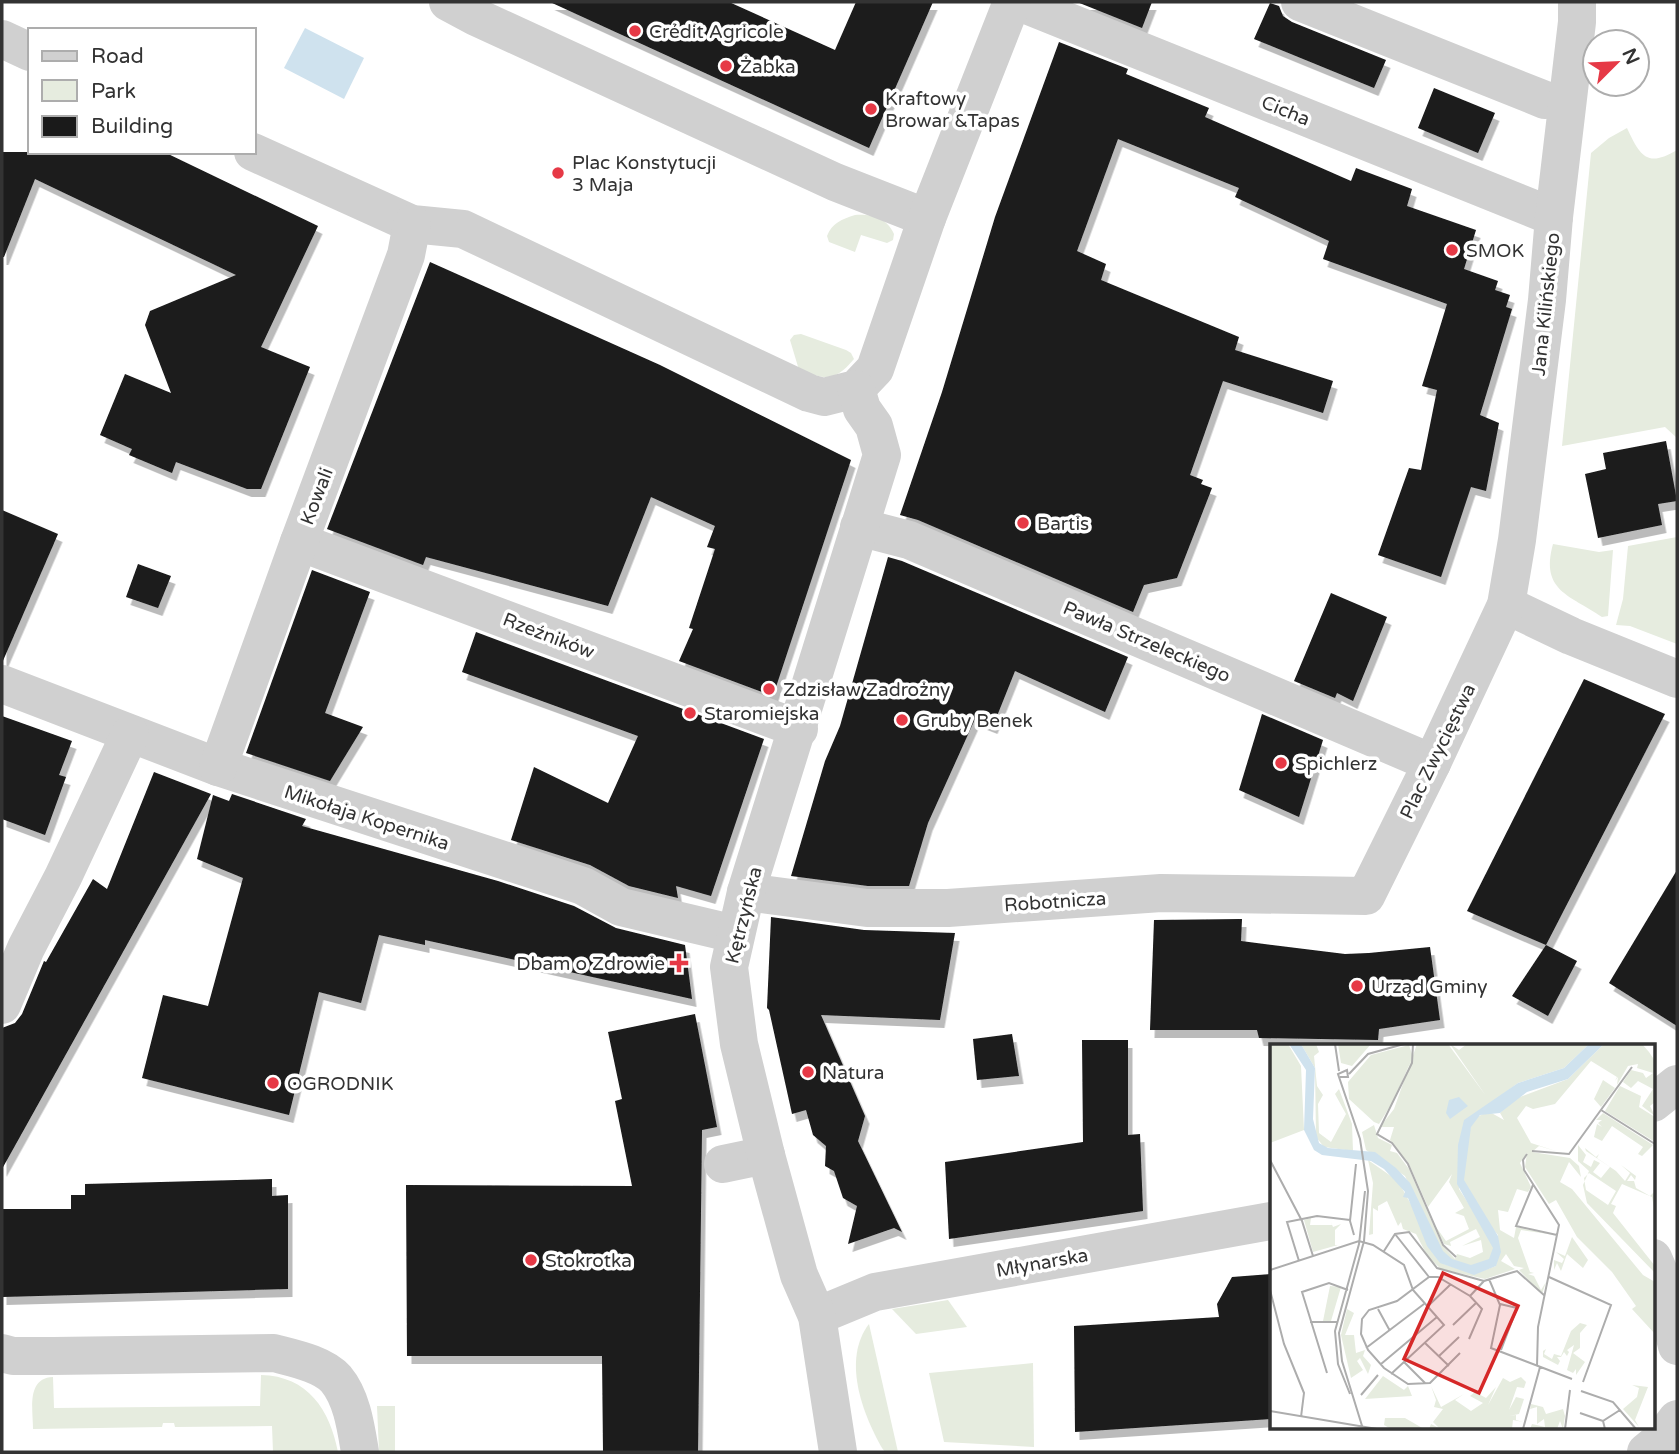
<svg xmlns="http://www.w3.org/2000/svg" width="1679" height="1454" viewBox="0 0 1679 1454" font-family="'Varela Round',sans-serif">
<defs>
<filter id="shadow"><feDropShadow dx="4.5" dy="8" stdDeviation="0" flood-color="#0004"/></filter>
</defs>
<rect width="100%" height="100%" fill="#fff"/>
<g fill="#e6ecdf">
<path d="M 1627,128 C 1640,156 1647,168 1677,150 L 1677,438 L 1665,427 L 1562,446 L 1591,153 L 1609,138 Z"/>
<path d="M 855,215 C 872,214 887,218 894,234 L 893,240 L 887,243 L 861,235 L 855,252 L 829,242 L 827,236 C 832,223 842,219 855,215 Z"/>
<path d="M 801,334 L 846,350 L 851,353 L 854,359 C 834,383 825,379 799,370 L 790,340 L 794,335 Z"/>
<polygon points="1677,537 1677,644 1630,626 1616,625 1623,599 1628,546"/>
<path d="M 1553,544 L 1599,552 L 1613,550 L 1608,616 L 1602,617 C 1570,595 1540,591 1553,544 Z"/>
<polygon points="948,1300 967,1327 916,1334 892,1309"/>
<path d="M 869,1324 L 898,1452 L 885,1452 L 882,1448 C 862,1413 842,1359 869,1324 Z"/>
<polygon points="1033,1363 1034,1447 944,1442 929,1373"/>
<path d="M 261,1375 C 308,1376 330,1410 338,1452 L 273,1452 L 272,1426 L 175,1427 L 174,1423 L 163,1423 L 162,1427 L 33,1429 C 33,1410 26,1378 53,1377 L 54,1408 L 260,1406 Z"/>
<polygon points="377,1406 395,1406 395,1452 379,1452"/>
</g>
<polygon fill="#cfe2ee" points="305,28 364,58 344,99 284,68"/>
<g fill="#1a1a1a" filter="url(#shadow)">
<polygon points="550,2 729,2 835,50 856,2 933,2 869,148"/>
<polygon points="1077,2 1152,2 1142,28"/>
<polygon points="1270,3 1279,6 1283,16 1292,22 1386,60 1374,88 1254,39"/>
<polygon points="1059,42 1128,69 1126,74 1209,108 1205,117 1351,181 1356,168 1412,189 1407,206 1476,230 1464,269 1498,281 1495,290 1510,295 1506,307 1512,309 1480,415 1499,423 1486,491 1471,487 1441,577 1378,555 1409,468 1421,470 1437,390 1422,386 1447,304 1323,259 1329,241 1235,197 1239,188 1118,139 1077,251 1106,264 1101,280 1239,337 1235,350 1333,381 1323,413 1223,381 1190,475 1203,480 1201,484 1212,488 1177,578 1144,585 1133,612 918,520 900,515 942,392 995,217"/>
<polygon points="1434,88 1495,113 1478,153 1418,128"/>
<polygon points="2,152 164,152 318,226 261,347 310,367 261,489 247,489 176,462 172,473 129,455 132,449 100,435 125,374 171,393 145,325 150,311 236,275 35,179 4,257 2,257"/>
<polygon points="430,262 660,365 851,460 773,696 679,661 693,629 689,628 715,549 707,547 715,526 651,497 608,606 426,557 423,565 327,529"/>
<polygon points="1666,441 1677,501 1658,504 1662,525 1598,538 1585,474 1606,469 1603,453"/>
<polygon points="2,510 58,534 2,663"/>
<polygon points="888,557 902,561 1128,657 1105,712 1015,671 993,726 975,719 928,823 909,886 868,886 791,876 825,761 840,726"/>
<polygon points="138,564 171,576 158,608 126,597"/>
<polygon points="312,570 370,592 325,713 363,727 330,781 246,753"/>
<polygon points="1331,593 1387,617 1353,701 1337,693 1335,698 1294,681"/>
<polygon points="476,632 764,739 711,896 676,886 678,898 629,886 590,865 511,840 534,767 608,803 638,736 462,672"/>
<polygon points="1584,679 1665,714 1546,945 1467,911"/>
<polygon points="1262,714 1323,740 1299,817 1239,790"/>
<polygon points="2,716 72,741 59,775 66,777 45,835 2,819"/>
<polygon points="154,772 211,794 2,1169 2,1028 15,1023 22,1014 44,961 46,962 93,879 107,889"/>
<polygon points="232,794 306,819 302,826 498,881 574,906 616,928 685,945 692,999 425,940 425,945 379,935 361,1003 319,992 289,1115 142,1078 163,995 208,1006 243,878 197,859 213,795 229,801"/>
<polygon points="1677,870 1677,1026 1609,983"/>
<polygon points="771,917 864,930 955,933 940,1020 821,1015 865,1116 858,1141 902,1232 894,1228 848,1244 857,1206 843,1198 834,1171 825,1166 826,1146 813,1135 806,1110 792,1114 769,1010 767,1008"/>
<polygon points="1242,919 1241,941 1345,954 1369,953 1430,947 1440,1020 1379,1029 1378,1040 1259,1038 1257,1030 1150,1030 1154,920"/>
<polygon points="1546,945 1577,961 1548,1016 1512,996"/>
<polygon points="695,1014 717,1127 702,1130 698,1452 603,1452 602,1356 407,1356 406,1185 632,1186 615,1101 622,1099 608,1032"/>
<polygon points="1012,1034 1019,1076 977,1080 973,1039"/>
<polygon points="1082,1040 1128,1040 1128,1135 1140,1134 1143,1211 949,1239 945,1162 1083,1142"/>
<polygon points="272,1179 272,1196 288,1195 288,1289 2,1297 2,1209 71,1209 71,1195 85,1195 85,1184"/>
<polygon points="1271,1274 1271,1419 1075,1432 1074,1326 1219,1317 1217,1304 1232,1277"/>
</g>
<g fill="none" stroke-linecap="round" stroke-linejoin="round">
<g stroke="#d0d0d0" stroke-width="38">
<polyline points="448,2 476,17 835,182 927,218"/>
<polyline points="1019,2 1554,217"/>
<polyline points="1300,2 1545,100"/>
<polyline points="2,39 30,52"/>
<polyline points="253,152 412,224 463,229 809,393 824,397 856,389 875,369 927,218 1012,2"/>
<polyline points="859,527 909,540 1432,763"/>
<polyline points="299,542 799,729"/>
<polyline points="1506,605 1571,636 1677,679"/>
<polyline points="2,684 218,767 583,886 621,907 735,934"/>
<polyline points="218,767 299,542 406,255 412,224"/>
<polyline points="746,892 867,908 948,908 1161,893 1366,896 1432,763 1506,605 1517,540 1547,300 1554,217 1577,22 1577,2"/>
<polyline points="2,1005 26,948 63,877 130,734"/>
<polyline points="1653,1103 1677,1084"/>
<polyline points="723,1164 766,1155"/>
<polyline points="1653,1258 1659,1272 1677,1346"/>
<polyline points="817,1316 875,1292 1271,1221"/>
<path d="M 2,1353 L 13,1356 L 53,1356 L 274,1353 C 293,1358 323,1364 336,1379 C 352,1398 356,1428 360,1452"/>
<polyline points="838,1452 817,1316 799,1275 766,1155 739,1044 729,967 746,892 882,455 874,426 862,409 856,389"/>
<polyline points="1646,1452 1662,1439 1677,1419"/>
</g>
</g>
<g fill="#e63946" stroke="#fff" stroke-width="2.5">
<circle cx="635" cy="31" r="7"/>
<circle cx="726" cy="66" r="7"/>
<circle cx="871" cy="109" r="7"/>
<circle cx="558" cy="173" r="7"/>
<circle cx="1452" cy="250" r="7"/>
<circle cx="1023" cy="523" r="7"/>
<circle cx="769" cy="689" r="7"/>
<circle cx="690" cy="713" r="7"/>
<circle cx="902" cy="720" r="7"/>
<circle cx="1281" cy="763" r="7"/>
<path d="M675.5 952.5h7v7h7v7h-7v7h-7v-7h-7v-7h7z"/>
<circle cx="1357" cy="986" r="7"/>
<circle cx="808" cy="1072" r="7"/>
<circle cx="273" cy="1083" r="7"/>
<circle cx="531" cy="1260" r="7"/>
</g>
<g text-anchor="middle" stroke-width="7" stroke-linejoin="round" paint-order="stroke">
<g font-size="19" fill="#333" stroke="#fff" text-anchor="start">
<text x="649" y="38">Crédit Agricole</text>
<text x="740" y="73">Żabka</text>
<text x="885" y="105">Kraftowy<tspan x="885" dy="22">Browar &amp;Tapas</tspan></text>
<text x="572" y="169">Plac Konstytucji<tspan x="572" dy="22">3 Maja</tspan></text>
<text x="1466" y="257">SMOK</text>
<text x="1037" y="530">Bartis</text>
<text x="783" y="696">Zdzisław Zadrożny</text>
<text x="704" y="720">Staromiejska</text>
<text x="916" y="727">Gruby Benek</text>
<text x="1295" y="770">Spichlerz</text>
<text x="665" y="970" text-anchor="end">Dbam o Zdrowie</text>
<text x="1371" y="993">Urząd Gminy</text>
<text x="822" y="1079">Natura</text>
<text x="287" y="1090">OGRODNIK</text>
<text x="545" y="1267">Stokrotka</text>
</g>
<g font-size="19" fill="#333" stroke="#fff">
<text transform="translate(1286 110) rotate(22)" y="7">Cicha</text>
<text transform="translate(1545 304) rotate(-84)" y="7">Jana Kilińskiego</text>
<text transform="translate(316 496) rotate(-69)" y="7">Kowali</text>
<text transform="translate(549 635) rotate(21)" y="7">Rzeźników</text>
<text transform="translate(1147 641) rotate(23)" y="7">Pawła Strzeleckiego</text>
<text transform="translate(1437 751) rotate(-64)" y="7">Plac Zwycięstwa</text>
<text transform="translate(367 817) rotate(18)" y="7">Mikołaja Kopernika</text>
<text transform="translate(1055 901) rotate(-4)" y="7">Robotnicza</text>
<text transform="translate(743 915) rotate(-76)" y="7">Kętrzyńska</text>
<text transform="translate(1042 1262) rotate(-10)" y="7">Młynarska</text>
</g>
</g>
<g transform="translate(1270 1044)">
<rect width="385" height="385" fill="#fff"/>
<path d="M 0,0 L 18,0 L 31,22 L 34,86 L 0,99 ZM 31,0 L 46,0 L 49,8 L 44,12 L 47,42 L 53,51 L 48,60 L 49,89 L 61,98 L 76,70 L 65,50 L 69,45 L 82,80 L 83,107 L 54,103 L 46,93 L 45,24 ZM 68,0 L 101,0 L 82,22 L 71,19 ZM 147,0 L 178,0 L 216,52 L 180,0 L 189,6 L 197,0 L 319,0 L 294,24 L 248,39 L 194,79 L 189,145 L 225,200 L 222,214 L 208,223 L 191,221 L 172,211 L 135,132 L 96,106 L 92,88 L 104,81 L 108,94 L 122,101 L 120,107 L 127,109 L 139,125 L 172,201 L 185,215 L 187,210 L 200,214 L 213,208 L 211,196 L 192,202 L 210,193 L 206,185 L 180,198 L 181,202 L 174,200 L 164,180 L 176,197 L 199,185 L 194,172 L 185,169 L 194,164 L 179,138 L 182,130 L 158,163 L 139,120 L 120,96 L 124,83 L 110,83 L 124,65 ZM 334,0 L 372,0 L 379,8 L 385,17 L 385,58 L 380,62 L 385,72 L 372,62 L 383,45 L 368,37 L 361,44 L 353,38 L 361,26 L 373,29 L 376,34 L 383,29 L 367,24 L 368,20 L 358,22 L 347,41 L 348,33 L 345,37 L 347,33 L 321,17 L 285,60 L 263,65 L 256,62 L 247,74 L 261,99 L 289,108 L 269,102 L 262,108 L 300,114 L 309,122 L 311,133 L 299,118 L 290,138 L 302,145 L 373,231 L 385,238 L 385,290 L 362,265 L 366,262 L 342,228 L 307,193 L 286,156 L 279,160 L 255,123 L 257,109 L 250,119 L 261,143 L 258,148 L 247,145 L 238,168 L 228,166 L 230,186 L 244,194 L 246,183 L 285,191 L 251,186 L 248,194 L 260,228 L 264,229 L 258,230 L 264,232 L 271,246 L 276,238 L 272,250 L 249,226 L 254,224 L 244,222 L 236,210 L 231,217 L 245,225 L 215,235 L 171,225 L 158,213 L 146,190 L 133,185 L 131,178 L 128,182 L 117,157 L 108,162 L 108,167 L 103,164 L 103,190 L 99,191 L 103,139 L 98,116 L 128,137 L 174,220 L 204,230 L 226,222 L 228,191 L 204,163 L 194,142 L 194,116 L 202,76 L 218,67 L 234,76 L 230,69 L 247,54 L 298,35 ZM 139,1 L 143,13 L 122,59 L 109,80 L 104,78 L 79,55 L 78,38 L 101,11 ZM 333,36 L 345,44 L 331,63 L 324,55 ZM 350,42 L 371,52 L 369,63 L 385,73 L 385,98 L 335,67 ZM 333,69 L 383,101 L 372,112 L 368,110 L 373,103 L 342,82 L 332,97 L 324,93 L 327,80 L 332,83 L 328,79 L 332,76 L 326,76 ZM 308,101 L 316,111 L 313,118 L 321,123 L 324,116 L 330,119 L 323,128 L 331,134 L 340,123 L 316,107 L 315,104 L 326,113 L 329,110 L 327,114 L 346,127 L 355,137 L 360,129 L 351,121 L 366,132 L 365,136 L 361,131 L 357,137 L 364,137 L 366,144 L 380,152 L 385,147 L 385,169 L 382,153 L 352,140 L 341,160 L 346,162 L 343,169 L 385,222 L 385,229 L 317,159 L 313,141 L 319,127 L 308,117 ZM 319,129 L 346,147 L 338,161 L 316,146 L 314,134 ZM 41,174 L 40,181 L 62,181 L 60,176 L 63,183 L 71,180 L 65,186 L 65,201 L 68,201 L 43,208 L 34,176 ZM 302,193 L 318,216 L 313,224 L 297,210 L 291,227 L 287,219 L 284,226 L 284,216 L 292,219 L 294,215 L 286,208 L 295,212 ZM 60,242 L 71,243 L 61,277 L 53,277 ZM 77,265 L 84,269 L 75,291 L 84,291 L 86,309 L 95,306 L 93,312 L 101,321 L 98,330 L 90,314 L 87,317 L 93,326 L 81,334 L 71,291 ZM 310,279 L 317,281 L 310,289 L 310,304 L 303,309 L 315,318 L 306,331 L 306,325 L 303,329 L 297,326 L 304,301 L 297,306 L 299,308 L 297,312 L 294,308 L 291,313 L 287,313 L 290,317 L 288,321 L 273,313 L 273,307 L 276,305 L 274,310 L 282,315 L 284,310 L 291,312 L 301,287 ZM 113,332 L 134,346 L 138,342 L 142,352 L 95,355 ZM 251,333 L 256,338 L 254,344 L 247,343 L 239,366 L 246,353 L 254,355 L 249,370 L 239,372 L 246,371 L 246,376 L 253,378 L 243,376 L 242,385 L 159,385 L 161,380 L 169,384 L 163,378 L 173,365 L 164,363 L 166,356 L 161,342 L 171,363 L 194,350 L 185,356 L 201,367 L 213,359 L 200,352 L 205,348 L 216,354 L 226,343 L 218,361 L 233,334 L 240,338 ZM 362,341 L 378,343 L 365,376 L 369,383 L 353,365 L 367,353 L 369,344 ZM 261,360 L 273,363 L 276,370 L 293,365 L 295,372 L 293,385 L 290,377 L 287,385 L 260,385 L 262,380 L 275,383 L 274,375 L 267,380 L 267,363 L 260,365 ZM 115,374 L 135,374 L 154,385 L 121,385 L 114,381 Z" fill="#e6ecdf" fill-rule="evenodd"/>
<path d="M 19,0 L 31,0 L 45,24 L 43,75 L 49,99 L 58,104 L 105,108 L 126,124 L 140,139 L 173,207 L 182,215 L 201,221 L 219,215 L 223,204 L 187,140 L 188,101 L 194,76 L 248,39 L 294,24 L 319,0 L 334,0 L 298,35 L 257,48 L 230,69 L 210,71 L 201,83 L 194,136 L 228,192 L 231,208 L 226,222 L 204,231 L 170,219 L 157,202 L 138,154 L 133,153 L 135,148 L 114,125 L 101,117 L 52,111 L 44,106 L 34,86 L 36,26 ZM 189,53 L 198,62 L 180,75 L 176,69 L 179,56 Z" fill="#cfe2ee"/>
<path fill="none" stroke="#adadad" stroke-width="2" d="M 65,0 L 69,27M 143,0 L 142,19 L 107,90 L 122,99 L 138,120 L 173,201 L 186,213M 79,30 L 98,10 L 134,0M 70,33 L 78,33 L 77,26 L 68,30 L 90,95 L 98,147 L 94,197 L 69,289 L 72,317 L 93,385M 331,66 L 385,100M 262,107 L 299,110 L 362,23M 257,110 L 253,116 L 254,126 L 289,181 L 268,283 L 267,322M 0,116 L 32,177 L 43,212M 263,141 L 246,182 L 287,191M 125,190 L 159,233M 84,191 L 80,177 L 86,120M 114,207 L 125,190 L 139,188 L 167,224 L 214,237M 29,217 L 17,178 L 47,172 L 80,176M 0,226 L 89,197 L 103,201 L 134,221 L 143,246 L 174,281 L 121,330M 279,233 L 341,261 L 313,338M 219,235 L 230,261 L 221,304 L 302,335M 0,246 L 14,300 L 34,349 L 31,373M 200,252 L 214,237 L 247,227 L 275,252M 230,260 L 247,264 L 231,306M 157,263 L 181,240M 108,265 L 120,287M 40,278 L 67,278M 183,281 L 206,259M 155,299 L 179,322M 96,304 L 154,260M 190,309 L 160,339 L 138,340 L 114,324 L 98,306 L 91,290 L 92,275 L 99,266 L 127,257 L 159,233 L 168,233 L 200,252 L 212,265 L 199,295M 169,312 L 189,293M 134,318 L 155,339M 111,320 L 167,273M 57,329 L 32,248 L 59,239 L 78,246M 311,347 L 343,358 L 366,385M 80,350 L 68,320 L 65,287 L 89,200 L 95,147M 91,351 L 108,331M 0,367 L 107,385M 310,369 L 333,377M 253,385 L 270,323M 295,385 L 300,346M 335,385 L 333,377 L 350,366"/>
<path fill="#d62828" fill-opacity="0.15" stroke="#d62828" stroke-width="3.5" d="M 173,229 L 248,262 L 209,349 L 134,315 Z"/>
<rect width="385" height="385" fill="none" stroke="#333" stroke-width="3.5"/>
</g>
<rect width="1679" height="1454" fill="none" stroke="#333333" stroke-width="7"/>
<rect x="28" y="28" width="228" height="126" fill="#ffffff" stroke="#adadad" stroke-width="2"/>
<rect x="42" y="51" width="35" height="10" fill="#d0d0d0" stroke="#adadad" stroke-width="2"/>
<text x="91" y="63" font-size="21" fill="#333333">Road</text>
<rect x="42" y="80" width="35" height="21" fill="#e6ecdf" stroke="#adadad" stroke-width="2"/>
<text x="91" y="98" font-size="21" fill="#333333">Park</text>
<rect x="42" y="116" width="35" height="21" fill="#1a1a1a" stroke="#adadad" stroke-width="2"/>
<text x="91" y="133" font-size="21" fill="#333333">Building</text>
<g transform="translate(1616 63) rotate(66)"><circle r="33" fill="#ffffff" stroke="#adadad" stroke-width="2"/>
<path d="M0-5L12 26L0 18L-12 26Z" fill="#e63946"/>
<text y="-10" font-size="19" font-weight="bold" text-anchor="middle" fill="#333333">N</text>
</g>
</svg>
